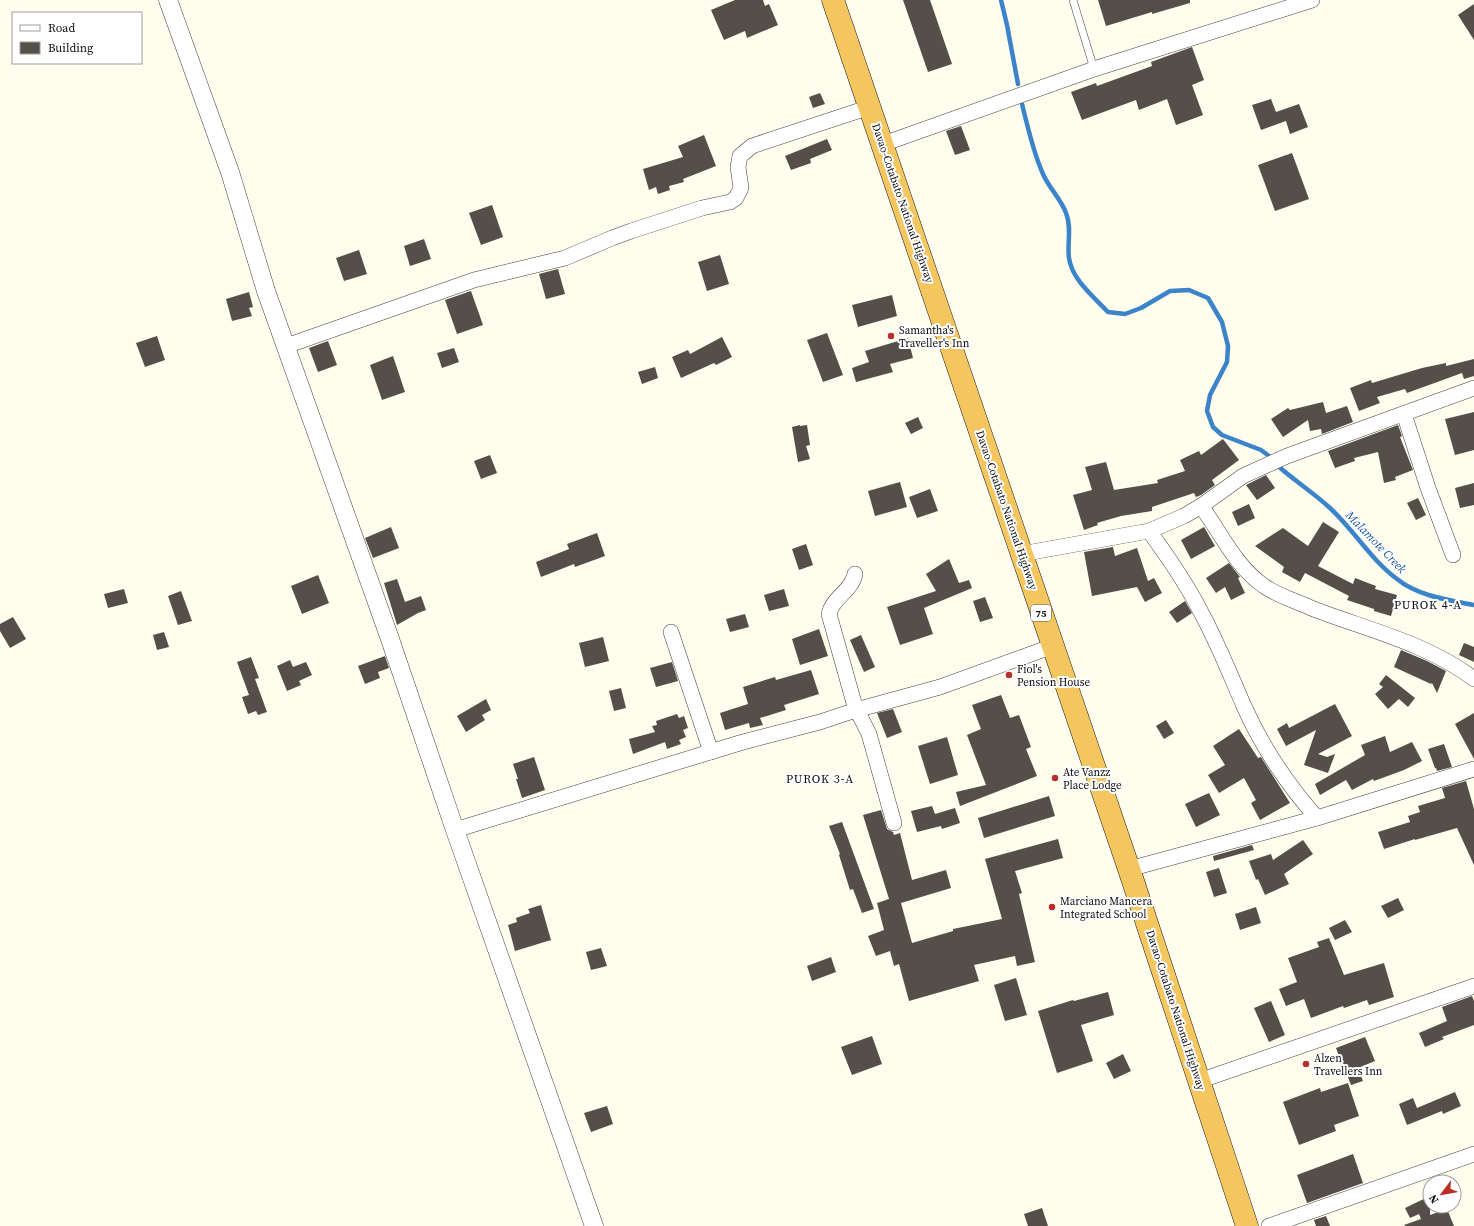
<svg xmlns="http://www.w3.org/2000/svg" width="1474" height="1226" viewBox="0 0 1474 1226" font-family="'Source Serif 4',serif">
<rect width="100%" height="100%" fill="#fffded"/>
<g fill="none" stroke-linecap="round" stroke-linejoin="round">
<g stroke="#3c84ca" stroke-width="4.5">
<polyline points="1001,0 1007,25 1018,84"/>
<path d="M 1022,104 C 1028,128 1033,152 1043,174 C 1049,188 1061,199 1066,213 C 1072,227 1067,244 1069,258 C 1072,280 1094,297 1108,312 L 1125,314 L 1141,308 L 1170,291 L 1189,290 L 1208,298 L 1222,322 L 1228,346 L 1227,362 L 1210,395 L 1207,411 L 1213,427 L 1222,435 L 1261,450 L 1269,456"/>
<path d="M 1278,466 C 1295,481 1314,493 1330,508 C 1354,530 1371,560 1397,579 C 1418,596 1448,600 1474,605"/>
</g>
</g>
<g fill="#554f49">
<polygon points="735,0 763,0 765,6 769,4 778,25 747,38 745,31 724,40 711,10"/>
<polygon points="903,0 930,0 952,64 928,72"/>
<polygon points="1098,0 1190,0 1190,3 1152,14 1152,12 1106,26"/>
<polygon points="1474,4 1474,40 1458,15"/>
<polygon points="1192,47 1204,80 1192,85 1203,115 1176,125 1167,99 1139,110 1136,100 1082,120 1071,92 1096,83 1097,86 1152,66 1151,62"/>
<polygon points="820,93 825,104 813,108 809,97"/>
<polygon points="1271,99 1276,112 1299,104 1308,127 1290,134 1286,121 1261,130 1252,105"/>
<polygon points="961,126 970,150 955,155 946,131"/>
<polygon points="704,135 716,166 683,179 684,182 669,186 670,190 658,194 656,187 649,190 643,169 683,157 678,146"/>
<polygon points="827,139 832,150 810,159 811,163 791,170 785,156"/>
<polygon points="1292,153 1309,199 1275,211 1258,165"/>
<polygon points="492,205 503,237 481,245 469,213"/>
<polygon points="424,239 431,259 410,266 404,246"/>
<polygon points="359,250 367,274 344,281 336,258"/>
<polygon points="720,255 729,284 707,291 698,262"/>
<polygon points="558,269 565,294 546,299 539,274"/>
<polygon points="471,291 483,325 457,334 445,300"/>
<polygon points="249,292 253,307 249,308 252,316 232,321 226,299"/>
<polygon points="892,295 897,316 858,327 852,305"/>
<polygon points="827,333 843,375 823,382 807,340"/>
<polygon points="157,336 165,360 145,367 136,343"/>
<polygon points="722,337 732,357 716,365 714,363 681,378 672,357 688,350 690,354"/>
<polygon points="908,338 913,358 890,364 893,372 856,382 852,368 869,362 865,351"/>
<polygon points="328,341 337,365 318,372 309,348"/>
<polygon points="454,348 459,362 442,368 437,353"/>
<polygon points="393,356 405,392 382,400 370,365"/>
<polygon points="1474,359 1474,376 1464,379 1462,373 1407,393 1405,389 1377,397 1380,403 1359,411 1350,388 1371,380 1372,383 1422,368 1446,363 1446,366"/>
<polygon points="655,367 658,378 642,384 638,372"/>
<polygon points="1323,402 1326,413 1347,406 1353,422 1322,434 1321,429 1310,431 1308,420 1283,437 1271,419 1288,408 1290,410"/>
<polygon points="1474,412 1474,450 1455,455 1445,419"/>
<polygon points="918,417 923,428 911,434 905,423"/>
<polygon points="800,425 800,426 807,425 810,445 806,446 810,459 798,462 792,427"/>
<polygon points="1398,425 1402,436 1400,437 1413,470 1395,477 1396,480 1384,483 1378,452 1354,458 1355,461 1335,468 1328,451"/>
<polygon points="1223,439 1239,460 1212,480 1215,485 1201,495 1196,497 1194,493 1152,507 1152,511 1121,516 1097,523 1098,525 1084,530 1073,495 1092,490 1085,467 1106,462 1114,490 1158,483 1157,480 1185,471 1180,460 1199,451 1201,455"/>
<polygon points="490,455 497,473 481,479 474,461"/>
<polygon points="1266,475 1275,488 1257,500 1246,485"/>
<polygon points="900,482 907,507 875,516 868,491"/>
<polygon points="1474,483 1474,505 1460,508 1455,488"/>
<polygon points="930,489 938,511 917,518 909,497"/>
<polygon points="1418,498 1426,515 1416,520 1407,503"/>
<polygon points="1249,504 1255,518 1238,526 1232,512"/>
<polygon points="1323,522 1339,532 1318,566 1353,584 1355,578 1376,586 1375,589 1397,595 1391,616 1374,611 1374,609 1347,600 1349,596 1305,573 1300,582 1282,572 1284,567 1255,546 1283,528 1308,546"/>
<polygon points="391,527 399,548 373,558 365,538"/>
<polygon points="1204,527 1215,546 1191,559 1181,540"/>
<polygon points="597,533 605,556 575,567 574,564 541,577 536,562 569,549 567,544"/>
<polygon points="806,544 813,565 799,570 792,549"/>
<polygon points="1113,547 1115,556 1137,548 1148,581 1154,578 1162,593 1145,602 1137,587 1092,596 1084,552"/>
<polygon points="949,559 959,583 969,580 972,588 924,608 933,634 900,645 887,607 936,591 926,574"/>
<polygon points="1229,563 1240,577 1238,578 1245,593 1231,600 1225,587 1216,593 1206,578"/>
<polygon points="318,575 329,603 302,614 291,586"/>
<polygon points="397,579 405,602 421,596 426,610 418,613 397,625 384,583"/>
<polygon points="124,589 128,603 108,608 104,594"/>
<polygon points="784,589 789,606 769,611 764,595"/>
<polygon points="181,591 192,621 178,625 168,596"/>
<polygon points="985,597 993,618 980,622 973,601"/>
<polygon points="1185,601 1192,613 1177,623 1169,612"/>
<polygon points="745,614 749,627 730,632 726,619"/>
<polygon points="13,617 26,639 10,648 0,631 0,624"/>
<polygon points="819,629 828,656 800,665 792,639"/>
<polygon points="164,632 169,647 157,650 153,635"/>
<polygon points="861,635 875,667 864,672 850,640"/>
<polygon points="603,637 609,661 585,667 579,643"/>
<polygon points="1464,643 1474,647 1474,662 1459,655"/>
<polygon points="1401,650 1427,661 1446,671 1437,693 1432,683 1431,684 1394,667"/>
<polygon points="385,656 389,668 378,672 380,678 365,684 358,666"/>
<polygon points="251,657 259,678 255,679 267,712 258,715 256,711 248,714 242,697 249,695 237,662"/>
<polygon points="290,660 293,667 306,662 312,675 299,681 301,685 287,691 277,666"/>
<polygon points="672,662 678,681 656,687 650,668"/>
<polygon points="811,670 819,694 784,705 786,710 760,718 763,725 750,728 749,723 725,730 720,713 748,704 743,687 775,677 776,680"/>
<polygon points="1386,675 1415,698 1408,707 1399,699 1388,709 1375,694 1383,687 1379,684"/>
<polygon points="621,688 626,708 614,711 609,691"/>
<polygon points="1001,695 1010,718 1019,715 1031,747 1026,749 1037,776 960,806 956,792 986,785 967,735 981,729 972,705"/>
<polygon points="486,699 491,710 482,715 485,720 466,732 457,716"/>
<polygon points="1335,704 1352,736 1318,754 1327,757 1335,754 1328,773 1304,765 1316,730 1286,746 1277,729 1287,723 1289,728"/>
<polygon points="893,709 902,732 887,738 877,713"/>
<polygon points="1474,713 1474,759 1455,724"/>
<polygon points="677,714 679,718 684,716 688,728 683,730 686,737 679,740 681,744 667,749 665,742 633,754 629,739 655,732 652,726 657,725 656,721"/>
<polygon points="1166,720 1174,733 1164,739 1156,726"/>
<polygon points="1239,729 1258,758 1261,757 1290,803 1260,820 1251,803 1256,800 1244,778 1219,793 1208,775 1225,765 1213,746"/>
<polygon points="1385,736 1390,752 1412,742 1422,761 1404,770 1374,781 1373,779 1352,790 1346,780 1320,795 1315,784 1365,755 1361,745"/>
<polygon points="947,737 958,775 930,784 918,746"/>
<polygon points="1444,744 1452,767 1437,771 1436,768 1435,768 1428,749"/>
<polygon points="534,757 545,790 522,798 516,779 518,779 513,764"/>
<polygon points="1466,781 1474,809 1474,865 1457,828 1415,840 1415,839 1384,849 1378,832 1410,822 1408,816 1420,812 1418,806 1445,798 1442,788"/>
<polygon points="1209,793 1220,815 1196,827 1185,804"/>
<polygon points="1049,796 1055,816 984,838 978,818"/>
<polygon points="932,806 935,814 955,808 960,823 942,829 941,826 917,832 911,811"/>
<polygon points="881,810 887,829 893,832 894,835 900,833 912,880 946,870 951,888 901,903 912,943 953,931 953,929 1002,919 985,859 1058,839 1063,858 1015,871 1022,893 1019,894 1035,962 1017,966 1015,956 974,965 979,981 909,1001 899,964 894,966 890,951 876,956 868,936 884,930 877,903 889,899 863,815"/>
<polygon points="842,822 874,909 862,913 853,889 850,890 839,855 840,854 829,826"/>
<polygon points="1303,840 1313,854 1284,874 1289,884 1265,895 1258,879 1256,880 1249,861 1271,854 1273,860"/>
<polygon points="1252,845 1254,850 1214,861 1213,856"/>
<polygon points="1219,868 1227,893 1214,897 1206,872"/>
<polygon points="1398,898 1404,910 1388,918 1381,906"/>
<polygon points="541,905 551,940 515,951 508,925 517,922 516,918 530,913 528,909"/>
<polygon points="1256,907 1261,923 1240,930 1235,914"/>
<polygon points="1345,920 1352,932 1335,940 1329,928"/>
<polygon points="1329,938 1344,975 1384,963 1394,997 1369,1005 1367,1000 1344,1008 1343,1006 1311,1018 1304,999 1286,1006 1279,989 1297,982 1288,958 1319,947 1317,942"/>
<polygon points="601,948 607,966 591,970 586,952"/>
<polygon points="831,957 836,972 812,981 807,966"/>
<polygon points="1016,978 1027,1015 1005,1021 994,985"/>
<polygon points="1108,992 1114,1015 1081,1025 1093,1061 1057,1073 1038,1011 1073,1000 1074,1001"/>
<polygon points="1472,996 1474,1001 1474,1025 1442,1037 1444,1039 1425,1047 1419,1033 1447,1021 1442,1007"/>
<polygon points="1271,1001 1285,1035 1269,1042 1254,1008"/>
<polygon points="872,1036 882,1064 852,1075 841,1047"/>
<polygon points="1365,1037 1375,1061 1358,1068 1363,1081 1351,1085 1341,1059 1340,1059 1336,1048"/>
<polygon points="1123,1054 1131,1071 1114,1079 1106,1063"/>
<polygon points="1348,1083 1359,1116 1334,1125 1336,1131 1299,1145 1283,1102 1320,1088 1321,1092"/>
<polygon points="1455,1092 1461,1106 1443,1114 1442,1111 1407,1125 1399,1104 1413,1098 1417,1108"/>
<polygon points="607,1106 613,1124 591,1132 584,1113"/>
<polygon points="1353,1154 1363,1183 1307,1203 1297,1175"/>
<polygon points="1430,1196 1430,1215 1447,1209 1454,1226 1405,1226 1404,1225 1421,1219 1419,1214 1410,1218 1405,1208"/>
<polygon points="1042,1208 1048,1226 1028,1226 1024,1214"/>
<polygon points="1326,1216 1330,1226 1316,1226 1314,1220"/>
</g>
<g fill="none" stroke-linecap="round" stroke-linejoin="round">
<g stroke="#404040" stroke-width="8">
<polyline id="service" points="1073,0 1094,69"/>
</g>
<g stroke="#404040" stroke-width="16">
<g id="minor">
<polyline points="883,144 1094,69 1312,0"/>
<polyline points="286,346 474,280 565,258 612,238 631,231 702,208 730,202 736,198 741,188 738,167 740,156 752,146 870,107"/>
<polyline points="1404,414 1428,488 1453,555"/>
<path d="M 1201,506 C 1221,533 1236,567 1264,586 C 1278,596 1296,601 1311,608 C 1365,629 1427,643 1474,679"/>
<path d="M 1149,531 C 1169,558 1188,586 1203,616 C 1218,644 1230,674 1243,704 C 1261,745 1287,784 1317,818"/>
<polyline points="1021,554 1149,531 1184,516 1201,506 1243,476 1287,456 1474,388"/>
<path d="M 855,574 C 852,591 832,598 829,614 L 856,710 L 940,687 L 1053,646"/>
<polyline points="671,632 711,752"/>
<polyline points="455,830 743,742 820,722 856,710 861,718 869,734 894,823"/>
<polyline points="1129,869 1317,818 1474,769"/>
<polyline points="1199,1081 1474,986"/>
<polyline points="1269,1226 1474,1154"/>
</g>
</g>
<g stroke="#404040" stroke-width="19">
<polyline id="tertiary" points="168,0 230,172 266,291 390,639 455,830 594,1226"/>
</g>
<g stroke="#1e1e1e" stroke-width="23">
<polyline id="trunk" points="833,0 1129,869 1247,1226"/>
</g>
<use href="#service" stroke="#fff" stroke-width="7"/>
<use href="#minor" stroke="#fff" stroke-width="15"/>
<use href="#tertiary" stroke="#fff" stroke-width="18"/>
<use href="#trunk" stroke="#f3c660" stroke-width="22"/>
</g>
<g fill="#b92f28" stroke="#fff" stroke-width="1.5">
<circle cx="891" cy="336" r="4"/>
<circle cx="1009" cy="675" r="4"/>
<circle cx="1055" cy="778" r="4"/>
<circle cx="1052" cy="907" r="4"/>
<circle cx="1306" cy="1064" r="4"/>
</g>
<g text-anchor="middle" stroke-width="4" stroke-linejoin="round" paint-order="stroke">
<rect fill="#fff" stroke="#565656" stroke-width="1" x="1031" y="605" width="20" height="16" rx="3"/>
<g font-size="10" font-weight="bold" fill="#0d0d0d">
<text x="1041" y="617">75</text>
</g>
<g font-size="11" fill="#0d0d0d" stroke="#fff">
<text transform="translate(903 203) rotate(71)" y="4">Davao-Cotabato National Highway</text>
<text transform="translate(1007 510) rotate(71)" y="4">Davao-Cotabato National Highway</text>
<text transform="translate(1176 1010) rotate(72)" y="4">Davao-Cotabato National Highway</text>
</g>
<g font-size="11" fill="#0d0d0d" stroke="#fff" text-anchor="start">
<text x="899" y="334">Samantha's<tspan x="899" dy="13">Traveller's Inn</tspan></text>
<text x="1017" y="673">Fiol's<tspan x="1017" dy="13">Pension House</tspan></text>
<text x="1063" y="776">Ate Vanzz<tspan x="1063" dy="13">Place Lodge</tspan></text>
<text x="1060" y="905">Marciano Mancera<tspan x="1060" dy="13">Integrated School</tspan></text>
<text x="1314" y="1062">Alzen<tspan x="1314" dy="13">Travellers Inn</tspan></text>
</g>
<g font-size="12" font-style="italic" fill="#19569b" stroke="#fff">
<text transform="translate(1376 542) rotate(46)" y="4">Malamote Creek</text>
</g>
<g font-size="12" letter-spacing="1" fill="#0d0d0d" stroke="#fff">
<text x="1428" y="609">PUROK 4-A</text>
<text x="820" y="783">PUROK 3-A</text>
</g>
</g>
<rect x="12" y="12" width="130" height="52" fill="#ffffff" stroke="#9e9e9e"/>
<rect x="20" y="25" width="20" height="6" fill="#ffffff" stroke="#9e9e9e"/>
<text x="48" y="32" font-size="12" fill="#0d0d0d">Road</text>
<rect x="20" y="42" width="20" height="12" fill="#554f49" stroke="#9e9e9e"/>
<text x="48" y="52" font-size="12" fill="#0d0d0d">Building</text>
<g transform="translate(1442 1194) rotate(238)"><circle r="19" fill="#ffffff" stroke="#9e9e9e"/>
<path d="M0-3L7 15L0 10L-7 15Z" fill="#b92f28"/>
<text y="-6" font-size="11" font-weight="bold" text-anchor="middle" fill="#0d0d0d">N</text>
</g>
</svg>
